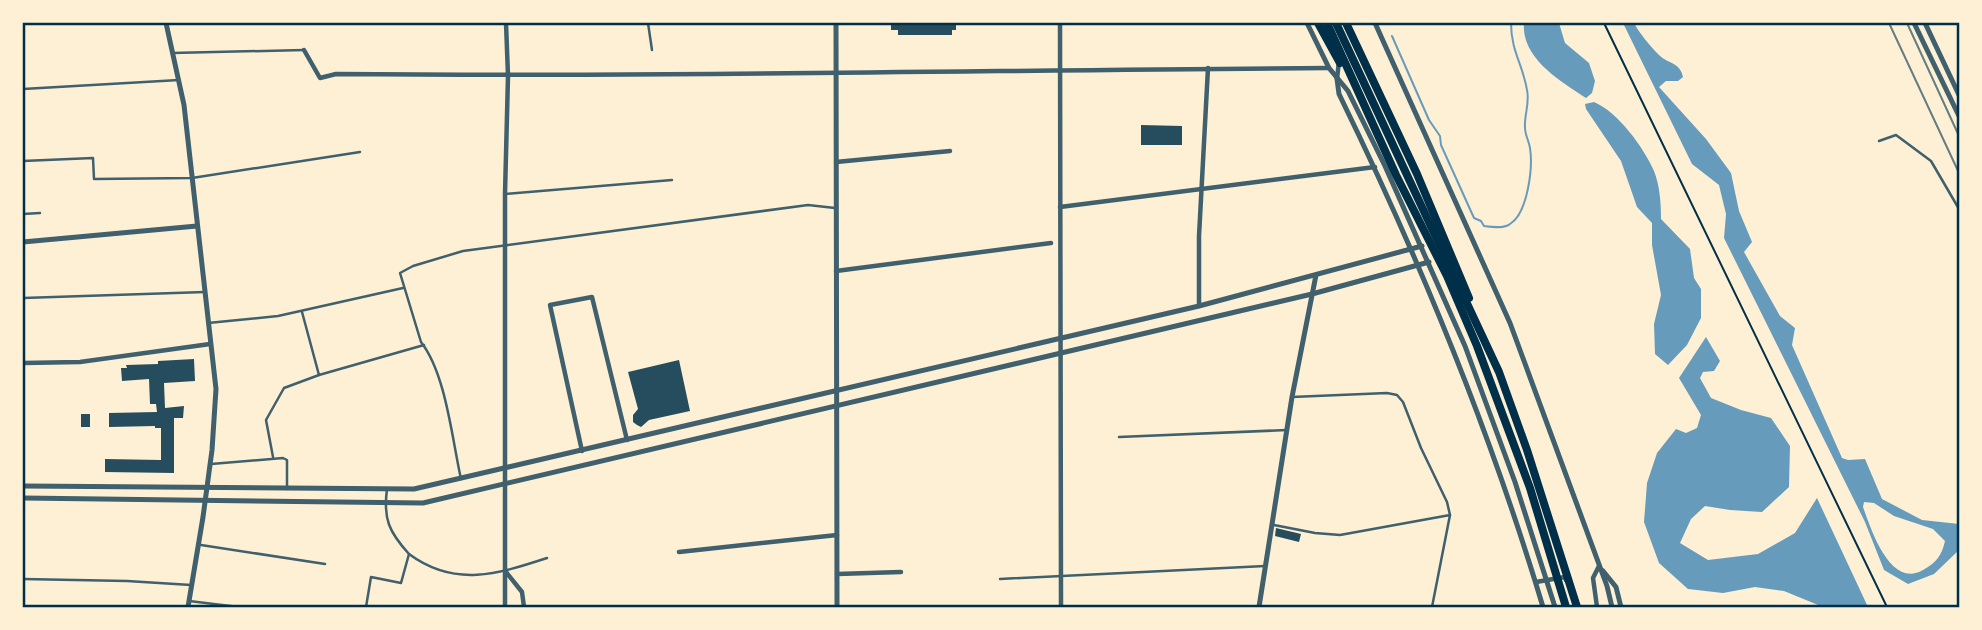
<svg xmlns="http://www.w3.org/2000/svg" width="1982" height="630" viewBox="0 0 1982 630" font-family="'Exo 2',sans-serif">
<rect width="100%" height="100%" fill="#fdf0d5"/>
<g fill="#669bbc" fill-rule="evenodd">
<path d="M 1524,23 L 1559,23 L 1565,43 L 1589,63 L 1595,81 L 1592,93 L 1586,98 C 1560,81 1521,58 1524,23 Z"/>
<path d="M 1623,23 L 1634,23 C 1640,34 1650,46 1659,55 C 1668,64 1680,62 1683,77 L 1678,81 L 1666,81 L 1659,87 L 1706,139 L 1731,173 L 1739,211 L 1752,242 L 1744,252 L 1780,316 L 1795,328 L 1792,345 L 1842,458 L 1848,460 L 1865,459 L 1882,499 L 1922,520 L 1959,524 L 1959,550 L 1934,574 L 1908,584 L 1884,570 L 1865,522 L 1724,238 L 1726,214 L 1719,185 L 1692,164 ZM 1864,502 L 1874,503 L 1894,516 L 1933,529 L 1945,541 C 1942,555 1936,563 1923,570 C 1890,589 1871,529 1863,507 Z"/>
<path d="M 1594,102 C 1618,112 1644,148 1654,171 C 1660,186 1661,204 1661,219 L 1690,249 L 1694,278 L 1701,289 L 1701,318 L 1687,345 L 1668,365 L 1655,354 L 1654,324 L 1661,295 L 1652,245 L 1652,223 L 1637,207 L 1621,161 L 1586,109 L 1585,104 Z"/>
<polygon points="1706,337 1720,361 1714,371 1703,372 1700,378 1711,398 1741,410 1771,418 1790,446 1789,487 1762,512 1730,510 1705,506 1691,519 1680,543 1708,560 1758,554 1795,533 1817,498 1868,607 1823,607 1784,591 1755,587 1723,593 1688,589 1659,563 1644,522 1647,483 1657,453 1676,429 1686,433 1697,428 1701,415 1679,378"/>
</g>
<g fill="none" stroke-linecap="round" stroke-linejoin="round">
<path stroke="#669bbc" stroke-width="2" d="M 1392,36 L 1429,120 L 1440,136 L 1441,145 L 1474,218 L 1481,221 L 1484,226 C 1492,227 1504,229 1510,224 C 1528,213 1533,167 1530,148 C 1529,141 1525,135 1525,128 C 1524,115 1530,103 1527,90 C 1523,65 1511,51 1511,23"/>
</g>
<g fill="#264d5e">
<polygon points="891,23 956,23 956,30 952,30 952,35 898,35 898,30 891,30"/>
<polygon points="1141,125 1182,126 1182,145 1141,145"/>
<polygon points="194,359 195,381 164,383 165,408 184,406 183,418 174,418 174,473 105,472 105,459 161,460 161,428 155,428 155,426 109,427 109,413 157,412 156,404 150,404 149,379 122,381 121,368 127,368 126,365 158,364 158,361"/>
<polygon points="679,360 690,411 649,420 641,427 637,425 633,422 633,415 638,409 628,372"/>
<rect x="81" y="414" width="9" height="13"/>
<polygon points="1276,528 1301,534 1299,542 1275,536"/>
</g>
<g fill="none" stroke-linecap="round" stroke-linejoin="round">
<polyline stroke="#003049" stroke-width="2" points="1604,23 1887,607"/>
<g stroke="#3f606c" stroke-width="2.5">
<polyline points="648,23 652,50"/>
<polyline points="172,53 304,50"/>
<polyline points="23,89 179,80"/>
<polyline points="1879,141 1896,135 1931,161 1959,209"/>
<polyline points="23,161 93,158 94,179 192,178 360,152"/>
<polyline points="505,194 672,180"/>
<polyline points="23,214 40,213"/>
<polyline points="23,298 205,292"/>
<polyline points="302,312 319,375 424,345"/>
<polyline points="208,323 278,316 403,288"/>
<polyline points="1292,397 1387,393 1397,395 1403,402 1421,448 1447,502 1450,515"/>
<polyline points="1119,437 1287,430"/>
<polyline points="273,457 266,420 284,388 319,375"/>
<polyline points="211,464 283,458 287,460 287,489"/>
<path d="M 461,479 C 452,439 446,374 421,342 L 400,273 L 413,266 L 463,251 L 808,205 L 835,208"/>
<polyline points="1274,525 1315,533 1340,535 1450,515 1432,607"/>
<polyline points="201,545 325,564"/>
<path d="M 409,554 C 455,588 498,574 547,558"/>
<polyline points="23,579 127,581 191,585"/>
<polyline points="1000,579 1265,566"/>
<polyline points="189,601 239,607"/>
<path d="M 366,607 L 371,577 L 401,583 L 409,554 C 389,532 383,519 387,489"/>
</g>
<g stroke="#3f606c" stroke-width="4.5">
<polyline points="1060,23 1061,607"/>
<path d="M 304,50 L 320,78 L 336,74 C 667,77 998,70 1329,68"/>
<polyline points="1337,79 1339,61"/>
<polyline points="836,162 950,151"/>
<polyline points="1060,207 1375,167"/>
<polyline points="836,271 1051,243"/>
<polyline points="1199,306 1199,236 1208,68"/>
<polyline points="23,363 80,362 210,344"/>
<polyline points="582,451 550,305 592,297 627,440"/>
<polyline points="679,552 837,535"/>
<polyline points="506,572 522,592 524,607"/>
<polyline points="837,574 901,572"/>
<polyline points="1536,582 1565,577 1566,580"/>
<polyline points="505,607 505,194 508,76 506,23"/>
<polyline points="1597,607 1593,578 1599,566"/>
</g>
<g stroke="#3f606c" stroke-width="5">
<polyline points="166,23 184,105 216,389 212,450 203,517 188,607"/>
<polyline points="836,23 837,607"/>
<polyline points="1307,23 1329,68 1348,91 1385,166 1465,346 1515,482 1555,607"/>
<polyline points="1375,23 1510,323 1607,586 1612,607"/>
<polyline points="1914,23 1959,116"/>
<polyline points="1925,23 1959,95"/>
<path d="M 1337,79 L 1339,94 C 1420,260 1490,430 1543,607"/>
<polyline points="23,242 197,226"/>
<polyline points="23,486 414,489 1199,306 1422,246"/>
<polyline points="23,498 423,503 1312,294 1429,262"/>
<polyline points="1603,571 1616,587 1621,607"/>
<polyline points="1259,607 1292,397 1316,275"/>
</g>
<g stroke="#003049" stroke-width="8">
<polyline points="1318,23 1340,63"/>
<polyline points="1327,23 1396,175 1447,276 1477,346 1530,488 1566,607"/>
<polyline points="1336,23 1499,372 1527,450 1577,607"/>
<polyline points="1346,23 1417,174 1469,298"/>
</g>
<g stroke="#657d81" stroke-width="2">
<polyline points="1889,23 1959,173"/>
<polyline points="1907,23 1959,136"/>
</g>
</g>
<rect width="1982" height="630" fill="none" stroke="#fdf0d5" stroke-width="49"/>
<rect x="24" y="24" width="1934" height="582" fill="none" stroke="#003049" stroke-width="2.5"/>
</svg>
